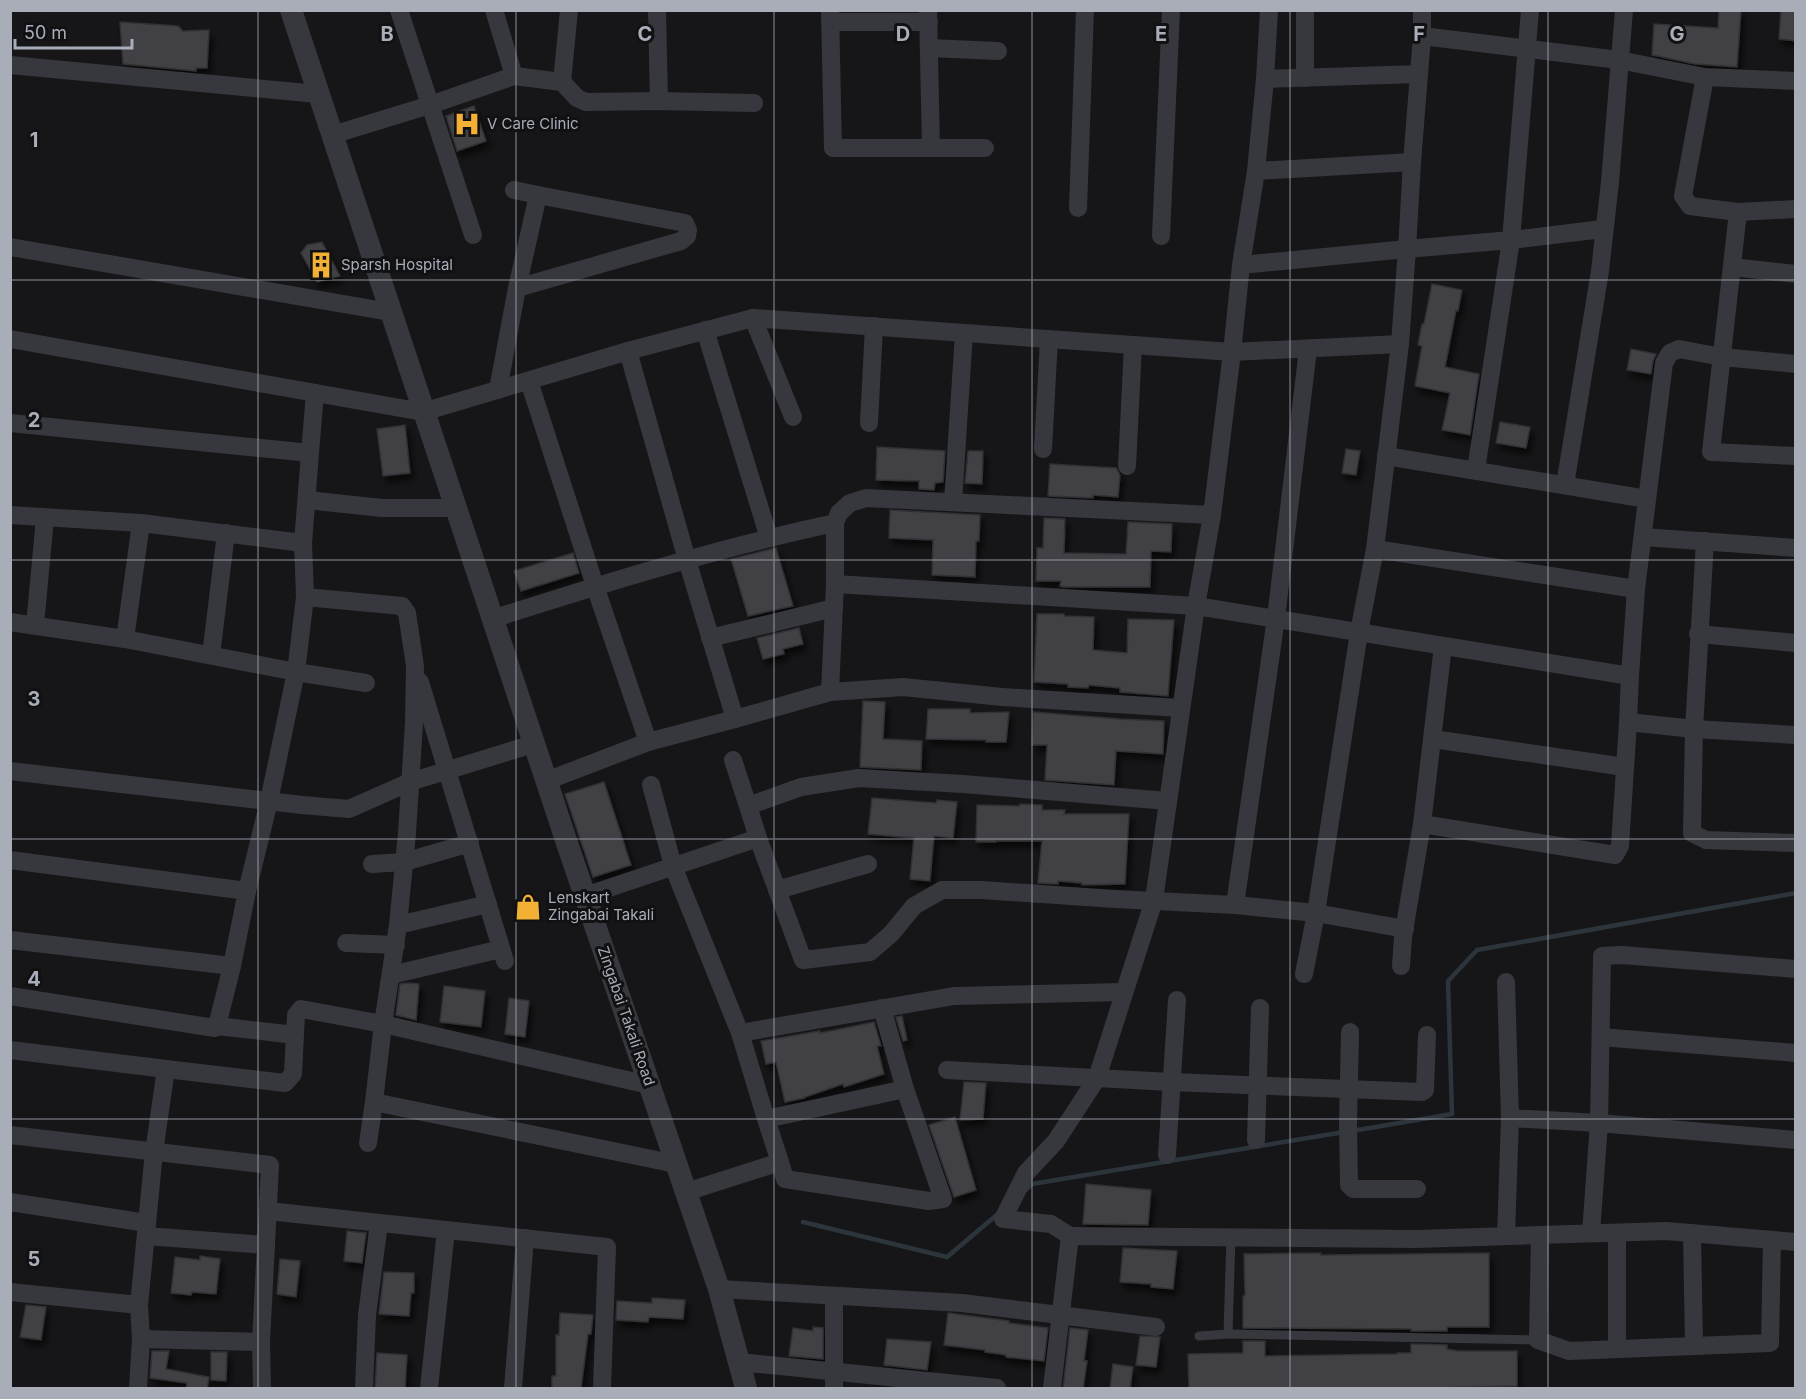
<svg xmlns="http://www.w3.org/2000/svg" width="1806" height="1399" viewBox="0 0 1806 1399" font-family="Inter,sans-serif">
<defs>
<filter id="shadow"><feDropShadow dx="3.5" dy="6" stdDeviation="3" flood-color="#0009"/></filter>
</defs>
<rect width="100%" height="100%" fill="#161618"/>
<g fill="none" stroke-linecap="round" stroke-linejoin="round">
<g stroke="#2c353c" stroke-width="4.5">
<polyline points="1352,1131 1452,1114 1448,981 1477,950 1796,893"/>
<polyline points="1026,1190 1032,1184 1344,1132"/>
<polyline points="803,1222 947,1257 999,1213"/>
</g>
</g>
<g fill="#404145" stroke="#303034" stroke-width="1.5" filter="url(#shadow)">
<polygon points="1719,10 1741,10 1737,67 1695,64 1652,55 1654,24 1718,28"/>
<polygon points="1781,10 1796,10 1796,41 1779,39"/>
<polygon points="120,22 178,26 183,31 209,30 207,68 196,68 196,71 123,64"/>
<polygon points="474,106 486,141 457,151 446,116"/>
<polygon points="322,242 340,276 317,282 301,253 307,245"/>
<polygon points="1432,284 1462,290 1458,311 1456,310 1445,367 1479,374 1470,435 1442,430 1450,393 1415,386 1422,346 1418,345 1422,324 1424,324"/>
<polygon points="1631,349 1656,354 1653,361 1651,374 1627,370"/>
<polygon points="1500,422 1530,427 1526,448 1496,443"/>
<polygon points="405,425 410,473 383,476 377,429"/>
<polygon points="877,447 945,451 943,482 935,483 934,490 919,489 919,481 876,480"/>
<polygon points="1346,449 1360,451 1356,475 1342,473"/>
<polygon points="968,451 983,451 982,484 965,483"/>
<polygon points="1050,464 1116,468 1120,475 1118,497 1093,495 1093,498 1048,496"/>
<polygon points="890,510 980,515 979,541 976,541 975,577 932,575 933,540 889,538"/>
<polygon points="1044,518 1065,519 1064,553 1126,554 1128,522 1172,524 1171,552 1151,551 1150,587 1063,587 1060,586 1061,581 1036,581 1037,548 1043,548"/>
<polygon points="776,548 793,606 748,616 731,559"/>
<polygon points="573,553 579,573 521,591 514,571"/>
<polygon points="1037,614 1064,614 1064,616 1094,617 1093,650 1127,653 1128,619 1174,620 1168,696 1120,692 1120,688 1089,685 1088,688 1068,687 1068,684 1034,682"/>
<polygon points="799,628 803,644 783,649 784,654 763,659 757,638"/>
<polygon points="863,701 885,702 883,739 922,741 921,770 860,767"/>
<polygon points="928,709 970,709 970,713 1009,712 1006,742 986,742 986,740 926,739"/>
<polygon points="1033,712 1120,719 1164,721 1163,754 1116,751 1114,785 1045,780 1047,745 1032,745"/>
<polygon points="604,782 631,865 593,877 565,794"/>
<polygon points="872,798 936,803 937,800 957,802 953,838 934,836 930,881 910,879 914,838 868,834"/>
<polygon points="1020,804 1042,805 1042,810 1065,810 1064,814 1129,814 1125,884 1082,885 1082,883 1058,881 1058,884 1038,883 1042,841 996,841 996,842 976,842 977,805 1020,806"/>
<polygon points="408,983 419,984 416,1020 396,1015 400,984"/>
<polygon points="444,986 485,991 481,1027 440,1022"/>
<polygon points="509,998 529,1001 525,1037 505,1034"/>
<polygon points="902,1016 907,1040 903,1041 896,1017"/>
<polygon points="874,1022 881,1046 877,1046 884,1074 844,1087 843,1084 805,1097 805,1098 785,1102 776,1062 766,1064 761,1041 820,1031 820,1033"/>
<polygon points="964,1082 986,1083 983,1119 960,1120"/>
<polygon points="955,1117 976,1190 954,1197 929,1125"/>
<polygon points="1086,1184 1151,1190 1148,1225 1083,1224"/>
<polygon points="347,1231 366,1233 362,1263 344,1261"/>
<polygon points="1123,1248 1177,1251 1173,1289 1151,1287 1151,1284 1120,1282"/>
<polygon points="1321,1253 1321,1255 1489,1253 1489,1327 1447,1327 1447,1331 1411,1331 1411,1329 1243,1328 1243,1296 1245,1296 1244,1254"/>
<polygon points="200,1256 220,1259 216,1294 192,1292 191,1295 171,1293 175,1257 200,1260"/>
<polygon points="280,1259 300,1261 296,1297 277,1294"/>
<polygon points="384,1272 414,1273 414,1293 411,1293 409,1316 379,1314"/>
<polygon points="652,1298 685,1300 683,1319 649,1317 648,1322 616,1320 617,1301 652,1303"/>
<polygon points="26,1305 46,1307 41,1340 20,1337"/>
<polygon points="560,1313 593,1315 591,1334 588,1334 581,1389 552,1389 552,1376 556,1376 556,1335 559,1335"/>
<polygon points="948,1313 1009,1321 1009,1323 1048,1328 1044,1361 1006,1357 1006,1355 985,1352 985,1350 944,1345"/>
<polygon points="813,1327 823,1328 823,1359 789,1356 793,1328 813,1331"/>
<polygon points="1070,1328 1088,1330 1084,1361 1087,1361 1083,1389 1063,1389"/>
<polygon points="1140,1336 1160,1337 1156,1367 1136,1365"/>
<polygon points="887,1339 931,1342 927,1370 884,1365"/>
<polygon points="1243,1341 1265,1341 1265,1356 1397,1354 1397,1353 1411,1353 1411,1344 1447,1345 1447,1349 1458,1351 1517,1351 1517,1386 1395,1389 1189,1389 1188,1354 1243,1353"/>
<polygon points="152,1351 169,1351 166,1369 209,1377 207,1389 186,1389 187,1383 150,1378"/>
<polygon points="211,1352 227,1352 226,1381 211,1380"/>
<polygon points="377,1353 407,1355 405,1389 375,1389"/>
<polygon points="1113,1364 1133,1367 1130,1389 1110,1389"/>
</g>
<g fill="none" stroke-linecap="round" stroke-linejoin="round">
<g stroke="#37383d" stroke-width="9">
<polyline points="1228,1334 1538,1340"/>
<polyline points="1199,1336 1228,1334 1231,1236"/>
</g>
<g stroke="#37383d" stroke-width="18">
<polyline points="399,10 473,235"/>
<polyline points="494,10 514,76"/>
<polyline points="657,10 659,101"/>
<polyline points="830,10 833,148 931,148 928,10"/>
<polyline points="1269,10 1265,79 1419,74 1422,36 1619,60 1705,77 1796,81"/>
<polyline points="830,22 929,22"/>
<polyline points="1422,36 1422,10"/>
<polyline points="929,48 998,51"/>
<polyline points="10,65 318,94"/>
<polyline points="1705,77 1683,196 1690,206 1738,212 1796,209"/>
<polyline points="1305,78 1305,10"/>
<polyline points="562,82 577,98 586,102 659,101 754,103"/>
<polyline points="332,135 430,105 514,76 562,82 569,10"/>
<polyline points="931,148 985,148"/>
<polyline points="1412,162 1419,74"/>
<polyline points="1256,171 1265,79"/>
<polyline points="514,190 538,195"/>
<polyline points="1078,208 1085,10"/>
<polyline points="1738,212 1711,452 1796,456"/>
<polyline points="1161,236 1171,10"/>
<polyline points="10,247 390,312"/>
<polyline points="1732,267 1796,274"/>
<polyline points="753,318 1232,352 1241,265 1407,249 1412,162 1256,171 1241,265"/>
<polyline points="705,330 769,538"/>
<polyline points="10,339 423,412 628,351"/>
<polyline points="529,381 595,586 648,742"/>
<polyline points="498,390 517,288 538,195 685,223 688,230 687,236 681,241 517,288"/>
<polyline points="10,423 310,453 303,543 305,597 296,672 269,801 247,891 232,966 217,1026 215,1028 10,996"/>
<polyline points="869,423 874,326"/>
<polyline points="1043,449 1049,339"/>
<polyline points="310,453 315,393"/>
<polyline points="1386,456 1647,499"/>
<polyline points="1127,466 1133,345"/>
<polyline points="1476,470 1511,240 1530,10"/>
<polyline points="1565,485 1600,271 1610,182 1624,10"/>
<polyline points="307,500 382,508 454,508"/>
<polyline points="953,502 964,333"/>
<polyline points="10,515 141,523 303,543"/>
<polyline points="1212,515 1232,352 1400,344"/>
<polyline points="1643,537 1796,548"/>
<polyline points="1705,541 1694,729 1692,833 1706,840 1796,843"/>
<polyline points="1375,549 1636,589"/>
<polyline points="835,584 1196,606 1630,676 1628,722 1694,729 1796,735"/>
<polyline points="305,597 402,606 407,613 415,666 414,723 407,833 398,925 383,1024 374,1102 676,1164"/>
<path d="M 492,619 C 605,583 718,548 835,523"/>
<polyline points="10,622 125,639 296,672 366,683"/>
<polyline points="35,625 45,518"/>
<polyline points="1698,634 1796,643"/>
<polyline points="710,638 834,608"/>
<polyline points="125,639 141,523"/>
<polyline points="211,655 226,533"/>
<polyline points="1630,676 1636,589 1664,363 1670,353 1679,349 1722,357 1796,364"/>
<polyline points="420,682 505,961"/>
<polyline points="830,692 903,687 1002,697 1181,708"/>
<polyline points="735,719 687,560 628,351 753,318 793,417"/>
<polyline points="1433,739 1625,767"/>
<polyline points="733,760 748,806"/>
<polyline points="10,771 302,805 349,809 410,782 533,744"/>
<polyline points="546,781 648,742 735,719 830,692 835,584 835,523 839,513 850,503 866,498 1212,515 1196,606 1154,900 1097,1078 1056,1141 1026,1173 1003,1219 1051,1224 1070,1236"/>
<polyline points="651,785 673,866 740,1033 766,1119"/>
<polyline points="1422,824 1615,855 1620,846 1628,722"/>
<polyline points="758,838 803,960 870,952 891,934 914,906 942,890 981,890 1115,899 1235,905 1316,913 1405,929"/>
<polyline points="10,860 247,891"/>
<polyline points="372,864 404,862 470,843"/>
<polyline points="777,890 868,864"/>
<polyline points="585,896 758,838 748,806 801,787 859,778 963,784 1168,801"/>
<polyline points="1235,905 1276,618 1308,349"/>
<polyline points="398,925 488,904"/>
<polyline points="10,940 232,966"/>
<polyline points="346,943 396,945"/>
<polyline points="1401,966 1403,937 1422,824 1443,646"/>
<polyline points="1304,974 1316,913 1359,632 1375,549 1400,344 1407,249 1511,240 1603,229"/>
<polyline points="391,975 501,949"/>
<polyline points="1506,982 1510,1118 1506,1236"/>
<polyline points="217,1026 295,1035"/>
<polyline points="1350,1032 1348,1125 1349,1185 1353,1189 1417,1189"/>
<polyline points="740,1033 954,996 1124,992"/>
<polyline points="1601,1037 1796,1053"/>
<polyline points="10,1050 166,1069 154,1152 139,1305"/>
<polyline points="166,1069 285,1083 293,1074 296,1015 301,1009 383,1024 649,1085"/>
<polyline points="947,1070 1171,1082 1422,1092 1425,1090 1427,1035"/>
<polyline points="1510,1118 1599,1123 1602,956 1622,955 1796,969"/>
<polyline points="10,1135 270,1165 261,1342 141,1339 139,1305 10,1292"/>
<polyline points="1256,1140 1260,1008"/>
<polyline points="368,1143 374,1102"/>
<polyline points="1167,1155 1177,1000"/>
<polyline points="780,1162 785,1179 929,1201 943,1199 905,1089 882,1008"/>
<polyline points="686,1192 780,1162 766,1119 905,1089"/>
<polyline points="10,1202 147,1223"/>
<polyline points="268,1211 607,1247 602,1388"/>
<polyline points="1591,1233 1599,1123 1796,1140"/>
<polyline points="1617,1233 1617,1349"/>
<polyline points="1692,1233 1694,1346"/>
<polyline points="1540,1235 1538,1340 1569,1351 1770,1343 1772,1240"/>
<polyline points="146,1236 266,1245"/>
<polyline points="719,1289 962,1303 1156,1327"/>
<polyline points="834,1296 834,1388"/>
<polyline points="261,1342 262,1388"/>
<polyline points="739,1362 997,1388"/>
<polyline points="138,1388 141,1339"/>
<polyline points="364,1388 367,1315 379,1223"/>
<polyline points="429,1388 446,1230"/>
<polyline points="513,1388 525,1238"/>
<polyline points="1052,1388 1070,1236 1417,1239 1666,1231 1796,1242"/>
</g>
<polyline stroke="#37383d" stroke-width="22" points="291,10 568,846 719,1289 746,1388"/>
</g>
<path fill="none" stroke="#a8adb8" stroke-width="1.5" stroke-opacity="0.55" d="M 258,10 L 258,1388M 516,10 L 516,1388M 774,10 L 774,1388M 1032,10 L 1032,1388M 1290,10 L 1290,1388M 1548,10 L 1548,1388M 10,280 L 1796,280M 10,560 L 1796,560M 10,839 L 1796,839M 10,1119 L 1796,1119"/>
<defs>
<g id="hospital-bare" transform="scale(2.07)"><path d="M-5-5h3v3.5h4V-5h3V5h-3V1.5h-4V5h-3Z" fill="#f2b134" stroke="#111113" stroke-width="2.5" paint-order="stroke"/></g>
<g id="building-bare" transform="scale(2.07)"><path d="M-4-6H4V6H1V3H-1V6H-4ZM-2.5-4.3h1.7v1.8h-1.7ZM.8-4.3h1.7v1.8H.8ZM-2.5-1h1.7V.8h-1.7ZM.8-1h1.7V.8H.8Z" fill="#f2b134" stroke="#111113" stroke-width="2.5" paint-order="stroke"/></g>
<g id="shop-bare" transform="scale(2.07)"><path d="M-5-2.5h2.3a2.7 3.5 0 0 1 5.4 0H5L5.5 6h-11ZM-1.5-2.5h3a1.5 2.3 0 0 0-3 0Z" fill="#f2b134" stroke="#111113" stroke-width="2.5" paint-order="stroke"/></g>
</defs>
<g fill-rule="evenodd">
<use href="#hospital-bare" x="467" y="124"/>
<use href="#building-bare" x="321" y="265"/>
<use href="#shop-bare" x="528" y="907"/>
</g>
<g text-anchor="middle" stroke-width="6" stroke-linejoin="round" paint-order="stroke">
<g font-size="15" fill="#a8adb8" stroke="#111113" text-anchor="start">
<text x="487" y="129">V Care Clinic</text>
<text x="341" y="270">Sparsh Hospital</text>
<text x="548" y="903">Lenskart<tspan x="548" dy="17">Zingabai Takali</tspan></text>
</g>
<g font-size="15" fill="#a8adb8" stroke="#111113">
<text transform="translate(626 1016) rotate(71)" y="5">Zingabai Takali Road</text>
</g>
</g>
<g font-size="20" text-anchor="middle" font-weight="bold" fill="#a8adb8" stroke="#111113" stroke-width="6" stroke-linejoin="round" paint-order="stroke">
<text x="387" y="41">B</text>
<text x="645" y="41">C</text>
<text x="903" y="41">D</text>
<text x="1161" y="41">E</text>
<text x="1419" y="41">F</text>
<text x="1677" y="41">G</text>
<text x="34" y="147">1</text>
<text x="34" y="427">2</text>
<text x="34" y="706">3</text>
<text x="34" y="986">4</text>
<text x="34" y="1266">5</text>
</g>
<rect width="1806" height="1399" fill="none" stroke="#a8adb8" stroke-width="24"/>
<path d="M15 39v9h117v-9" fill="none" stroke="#a8adb8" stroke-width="3"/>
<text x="24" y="39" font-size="18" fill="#a8adb8" stroke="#111113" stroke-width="4.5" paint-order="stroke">50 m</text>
</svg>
